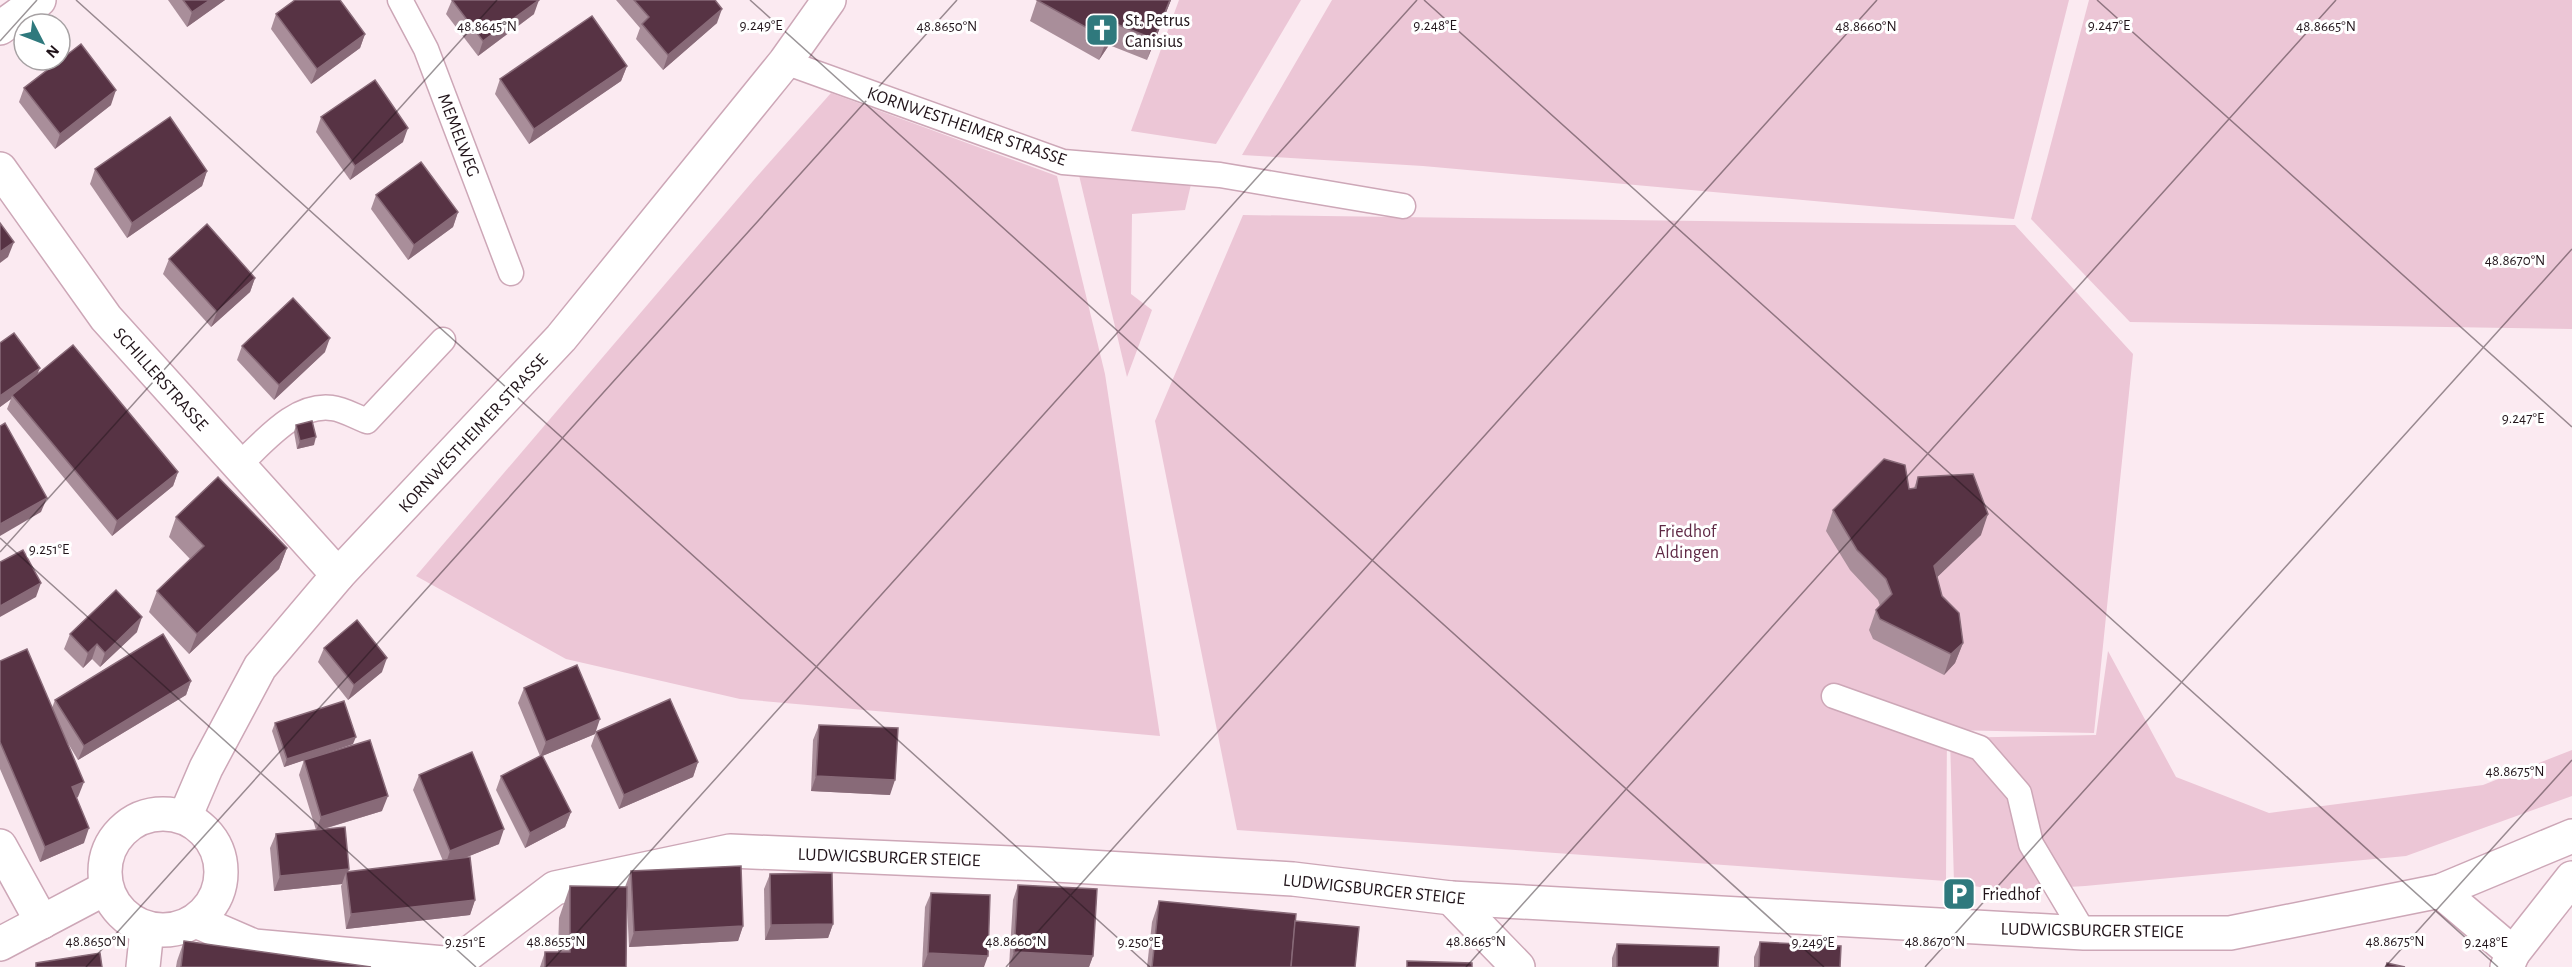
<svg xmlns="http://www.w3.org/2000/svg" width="2572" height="967" viewBox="0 0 2572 967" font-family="'Alegreya Sans',sans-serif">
<rect width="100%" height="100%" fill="#fbeaf1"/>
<g fill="#ecc6d6">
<polygon points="1179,0 1301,0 1216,144 1131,131"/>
<polygon points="1332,0 2069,0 2014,219 1423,166 1242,155"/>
<polygon points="2089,0 2572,0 2572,329 2130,322 2031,219"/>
<polygon points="831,93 1057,176 1105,374 1160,736 740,699 566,659 416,576 753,181"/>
<polygon points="1078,171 1192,180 1185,210 1132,214 1131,294 1152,310 1127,377"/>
<polygon points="1243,215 2015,225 2133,354 2094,733 1947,730 1946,881 1237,830 1155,421"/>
<polygon points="2108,651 2176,777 2269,813 2483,785 2572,750 2572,796 2406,856 2085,886 2006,891 1954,883 1950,738 2096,735"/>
</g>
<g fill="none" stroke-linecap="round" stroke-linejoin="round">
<g stroke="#cda7b7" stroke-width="27">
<g id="service">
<polyline points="400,0 426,49 511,273"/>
<polyline points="785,62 1063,162 1220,175 1403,206"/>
<path d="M 239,465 C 264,442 295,403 332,408 C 343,409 356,417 367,421 L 443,340"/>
<polyline points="1834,696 1980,748 2019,793 2031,844 2084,933"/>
</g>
</g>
<g stroke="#cda7b7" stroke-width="36">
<g id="minor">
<polyline points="0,28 39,0"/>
<polyline points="0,169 106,318 338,575"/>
<circle cx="163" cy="872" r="58"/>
<polyline points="185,817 206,768 260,667 338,575 561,338 785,62 829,0"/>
<polyline points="0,846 42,922"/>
<polyline points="2440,891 2513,953 2507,967"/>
<polyline points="1451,898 1518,967"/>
<polyline points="196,921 254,946 455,964 555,888 730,851 1038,864 1293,879 1451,898 2084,933 2230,933 2440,891 2572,836"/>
<polyline points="0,944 106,888"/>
<polyline points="2513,953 2572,878"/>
<polyline points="143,967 147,929"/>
</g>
</g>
<use href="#service" stroke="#fff" stroke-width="24"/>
<use href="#minor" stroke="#fff" stroke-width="33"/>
</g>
<g fill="#a98e9a">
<polygon points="168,0 225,0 187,27"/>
<polygon points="452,0 534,14 478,56 446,14"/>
<polygon points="616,0 715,0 717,23 663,70 636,39 640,28"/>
<polygon points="1037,0 1171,0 1147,60 1109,45 1099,60 1030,21"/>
<polygon points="276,14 365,34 360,48 311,84 271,29"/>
<polygon points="627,66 621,81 529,144 495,94 500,79"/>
<polygon points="24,88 111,105 55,149 19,102"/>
<polygon points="321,117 403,142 350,180 316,132"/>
<polygon points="95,169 207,171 202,186 127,238 90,184"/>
<polygon points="376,195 458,212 453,227 408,260 371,209"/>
<polygon points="169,259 255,278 250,292 211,327 163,274"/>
<polygon points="0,343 37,374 178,472 173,486 112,536 7,409 11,399 0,407"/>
<polygon points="242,346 325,352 274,400 237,360"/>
<polygon points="296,425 314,445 297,449 294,432"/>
<polygon points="1918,477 1981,535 1937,577 1942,596 1963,643 1955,663 1944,675 1873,639 1869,630 1876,610 1880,606 1878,600 1850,570 1826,531 1833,510 1914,488"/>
<polygon points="176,517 287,548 279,569 189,654 149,612 157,591 190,559 169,537"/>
<polygon points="137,632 100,667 92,659 83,668 64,649 70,634"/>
<polygon points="324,648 382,672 348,700 318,662"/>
<polygon points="0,661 52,708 55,700 191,681 186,695 78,760 66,740 78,797 76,798 84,843 40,862 0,769"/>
<polygon points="524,688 595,734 542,756 571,812 565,827 525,848 496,790 501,776 540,756 518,703"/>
<polygon points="275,723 353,744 315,757 382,811 324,829 349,872 443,861 413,790 419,775 499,844 464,858 475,900 470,915 346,929 341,886 342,884 274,891 270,848 276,834 316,830 299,775 304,760 284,767 272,731"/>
<polygon points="819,725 890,795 811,791 813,740"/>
<polygon points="596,732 698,762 693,777 619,809 591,746"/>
<polygon points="631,871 743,926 738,941 629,947 627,906 626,967 540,967 545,952 558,952 559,918 570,886 625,887"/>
<polygon points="770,874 833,924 828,938 765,940 764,889"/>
<polygon points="1018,885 1093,956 1089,967 1009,967 1013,900"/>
<polygon points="931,893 984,967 922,967 925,907"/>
<polygon points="1159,901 1295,921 1355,967 1147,967 1152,922"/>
<polygon points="184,941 371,967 176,967 177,961"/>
<polygon points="1760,942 1840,967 1754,967 1754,957"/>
<polygon points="1617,944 1718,967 1612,967 1612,958"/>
</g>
<g fill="#886a78">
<polygon points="210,0 225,0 187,27 192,12"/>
<polygon points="539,0 534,14 478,56 483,41"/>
<polygon points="1170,0 1171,0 1147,60 1154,39"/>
<polygon points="722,9 717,23 663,70 668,55"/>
<polygon points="1116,24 1109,45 1099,60 1107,39"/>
<polygon points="365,34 360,48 311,84 317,69"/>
<polygon points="627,66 621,81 529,144 534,129"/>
<polygon points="116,90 111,105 55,149 60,134"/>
<polygon points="408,128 403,142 350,180 355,166"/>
<polygon points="207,171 202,186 127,238 132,223"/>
<polygon points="458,212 453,227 408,260 414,245"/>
<polygon points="14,242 8,257 0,263 0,252"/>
<polygon points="255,278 250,292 211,327 217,312"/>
<polygon points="330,338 325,352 274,400 279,385"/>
<polygon points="40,368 34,382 12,395 11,399 0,407 0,396"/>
<polygon points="316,437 314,445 297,449 300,441"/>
<polygon points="178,472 173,486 112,536 117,521"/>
<polygon points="47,498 41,512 0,536 0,524"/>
<polygon points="1988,514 1981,535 1927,587 1934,566"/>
<polygon points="287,548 279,569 189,654 197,634"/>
<polygon points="41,583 36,597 0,617 0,606"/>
<polygon points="142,617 137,632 100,667 105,653"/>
<polygon points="1963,643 1955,663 1944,675 1951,654"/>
<polygon points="97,644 92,659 83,668 88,653"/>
<polygon points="387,658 382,672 348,700 354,685"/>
<polygon points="191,681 186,695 78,760 84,746"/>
<polygon points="600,719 595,734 540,757 546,742"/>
<polygon points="356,737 353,744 284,767 287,759"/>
<polygon points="698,762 693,777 619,809 624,795"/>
<polygon points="816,776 895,780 890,795 811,791"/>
<polygon points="84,782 78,797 67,802 72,787"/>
<polygon points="388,796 382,811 316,831 321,817"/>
<polygon points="571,812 565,827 525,848 530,833"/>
<polygon points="89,828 84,843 40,862 45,847"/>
<polygon points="504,829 499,844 445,866 450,851"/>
<polygon points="349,869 347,876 346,872 342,884 274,891 280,876"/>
<polygon points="475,900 470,915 346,929 351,914"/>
<polygon points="833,924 828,938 765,940 771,925"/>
<polygon points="743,926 738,941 629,947 634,932"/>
<polygon points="1014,952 1093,956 1089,967 1009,967"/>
<polygon points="928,953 988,956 984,967 923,967"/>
</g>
<g fill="#573344" stroke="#886a78" stroke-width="1.5">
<polygon points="183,0 210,0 192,12"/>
<polygon points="295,0 340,0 365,34 317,69 276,14"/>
<polygon points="452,0 539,0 483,41"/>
<polygon points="634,0 715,0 722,9 668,55 642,24 649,17"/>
<polygon points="1037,0 1170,0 1154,39 1116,24 1107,39"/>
<polygon points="592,16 627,66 534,129 500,79"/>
<polygon points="81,44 116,90 60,134 24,88"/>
<polygon points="375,80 408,128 355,166 321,117"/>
<polygon points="170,117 207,171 132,223 95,169"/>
<polygon points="421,162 458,212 414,245 376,195"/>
<polygon points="0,223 14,242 0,252"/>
<polygon points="207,224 255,278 217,312 169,259"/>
<polygon points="293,298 330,338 279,385 242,346"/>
<polygon points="14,333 40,368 0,396 0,343"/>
<polygon points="73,345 178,472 117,521 12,395"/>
<polygon points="312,421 316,437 300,441 296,425"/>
<polygon points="5,423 47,498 0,524 0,426"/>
<polygon points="1884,459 1905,465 1909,489 1916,488 1918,477 1973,474 1988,514 1934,566 1942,596 1959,613 1963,643 1951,654 1880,619 1876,610 1892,594 1886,579 1857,550 1833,510"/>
<polygon points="218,477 287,548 197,634 157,591 204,546 176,517"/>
<polygon points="23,550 41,583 0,606 0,562"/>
<polygon points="116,590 142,617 105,653 97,644 88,653 70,634"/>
<polygon points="357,620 387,658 354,685 324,648"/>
<polygon points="163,634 191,681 84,746 55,700"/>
<polygon points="27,649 84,782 72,787 89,828 45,847 0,742 0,661"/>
<polygon points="577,665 600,719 546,742 524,688"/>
<polygon points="670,699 698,762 624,795 596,732"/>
<polygon points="344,701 356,737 287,759 275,723"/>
<polygon points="819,725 898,728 895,780 816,776"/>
<polygon points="370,740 388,796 321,817 304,760"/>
<polygon points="472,752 504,829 450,851 419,775"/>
<polygon points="542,755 571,812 530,833 501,776"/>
<polygon points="345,827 349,869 280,876 276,834"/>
<polygon points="470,857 475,900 351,914 346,872"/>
<polygon points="741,866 743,926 634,932 631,871"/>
<polygon points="832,873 833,924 771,925 770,874"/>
<polygon points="1018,885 1097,889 1093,956 1014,952"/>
<polygon points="570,886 627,887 626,967 545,967 545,952 570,952"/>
<polygon points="931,893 990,895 988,956 928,953"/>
<polygon points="1159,901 1296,914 1291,967 1152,967"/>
<polygon points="1295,921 1359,927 1355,967 1291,967"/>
<polygon points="184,941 371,967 181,967"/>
<polygon points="1760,942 1841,946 1840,967 1759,967"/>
<polygon points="1617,944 1719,947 1718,967 1617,967"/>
<polygon points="100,953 102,967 36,967 36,963"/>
<polygon points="1407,961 1472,963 1472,967 1407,967"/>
<polygon points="2387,963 2405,967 2386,967"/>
</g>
<path fill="none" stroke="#21141a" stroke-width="1.5" stroke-opacity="0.45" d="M 76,0 L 1150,967M 750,0 L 1824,967M 1424,0 L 2498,967M 2097,0 L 2572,427M 0,41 L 37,0M 0,538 L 476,967M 0,552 L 497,0M 86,967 L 957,0M 546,967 L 1417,0M 1006,967 L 1877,0M 1466,967 L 2336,0M 1925,967 L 2572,249M 2385,967 L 2572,760"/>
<defs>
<g id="church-square" transform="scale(1.725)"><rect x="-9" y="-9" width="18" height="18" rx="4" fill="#2f797d" stroke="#fff"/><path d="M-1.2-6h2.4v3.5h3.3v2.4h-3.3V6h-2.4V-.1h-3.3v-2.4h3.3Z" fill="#fff"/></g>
<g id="parking-square" transform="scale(1.725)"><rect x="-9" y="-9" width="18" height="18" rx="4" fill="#2f797d" stroke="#fff"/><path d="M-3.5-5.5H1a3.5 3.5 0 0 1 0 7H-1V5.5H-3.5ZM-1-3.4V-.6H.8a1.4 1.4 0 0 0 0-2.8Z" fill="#fff"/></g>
</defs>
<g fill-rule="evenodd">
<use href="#church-square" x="1102" y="30"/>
<use href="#parking-square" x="1959" y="894"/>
</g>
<g text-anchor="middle" stroke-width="6" stroke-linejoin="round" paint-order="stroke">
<g font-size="18" fill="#21141a" stroke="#fff" text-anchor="start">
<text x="1125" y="26">St. Petrus<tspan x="1125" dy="21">Canisius</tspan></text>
<text x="1982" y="900">Friedhof</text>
</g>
<g font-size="18" fill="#21141a" stroke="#fff">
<text transform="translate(967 126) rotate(19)" y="6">KORNWESTHEIMER STRASSE</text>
<text transform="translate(459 135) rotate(69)" y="6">MEMELWEG</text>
<text transform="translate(161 379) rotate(48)" y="6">SCHILLERSTRASSE</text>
<text transform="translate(473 433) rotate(-47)" y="6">KORNWESTHEIMER STRASSE</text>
<text transform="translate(889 857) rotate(2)" y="6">LUDWIGSBURGER STEIGE</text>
<text transform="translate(1374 889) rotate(6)" y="6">LUDWIGSBURGER STEIGE</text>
<text transform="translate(2092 930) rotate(1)" y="6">LUDWIGSBURGER STEIGE</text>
</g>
<g font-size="18" fill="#5f2945" stroke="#fff">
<text x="1687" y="537">Friedhof<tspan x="1687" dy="21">Aldingen</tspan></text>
</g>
</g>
<g font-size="15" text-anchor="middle" fill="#21141a" stroke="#fff" stroke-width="6" stroke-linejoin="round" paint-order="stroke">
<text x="761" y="30">9.249°E</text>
<text x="1435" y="30">9.248°E</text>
<text x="2109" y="30">9.247°E</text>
<text x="487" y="31">48.8645°N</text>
<text x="947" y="31">48.8650°N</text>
<text x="1866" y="31">48.8660°N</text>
<text x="2326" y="31">48.8665°N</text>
<text x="2515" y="265">48.8670°N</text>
<text x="2523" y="423">9.247°E</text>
<text x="49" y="554">9.251°E</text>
<text x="2515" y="776">48.8675°N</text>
<text x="96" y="946">48.8650°N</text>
<text x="556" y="946">48.8655°N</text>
<text x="1016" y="946">48.8660°N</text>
<text x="1476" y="946">48.8665°N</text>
<text x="1935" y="946">48.8670°N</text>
<text x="2395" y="946">48.8675°N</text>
<text x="465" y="947">9.251°E</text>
<text x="1139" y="947">9.250°E</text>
<text x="1813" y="947">9.249°E</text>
<text x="2486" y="947">9.248°E</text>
</g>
<g transform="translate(42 42) rotate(132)"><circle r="28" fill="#ffffff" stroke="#a6a1a3" stroke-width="1.5"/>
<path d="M0-4.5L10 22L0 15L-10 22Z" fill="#2f797d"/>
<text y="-9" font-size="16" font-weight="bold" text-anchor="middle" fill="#21141a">N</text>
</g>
</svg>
